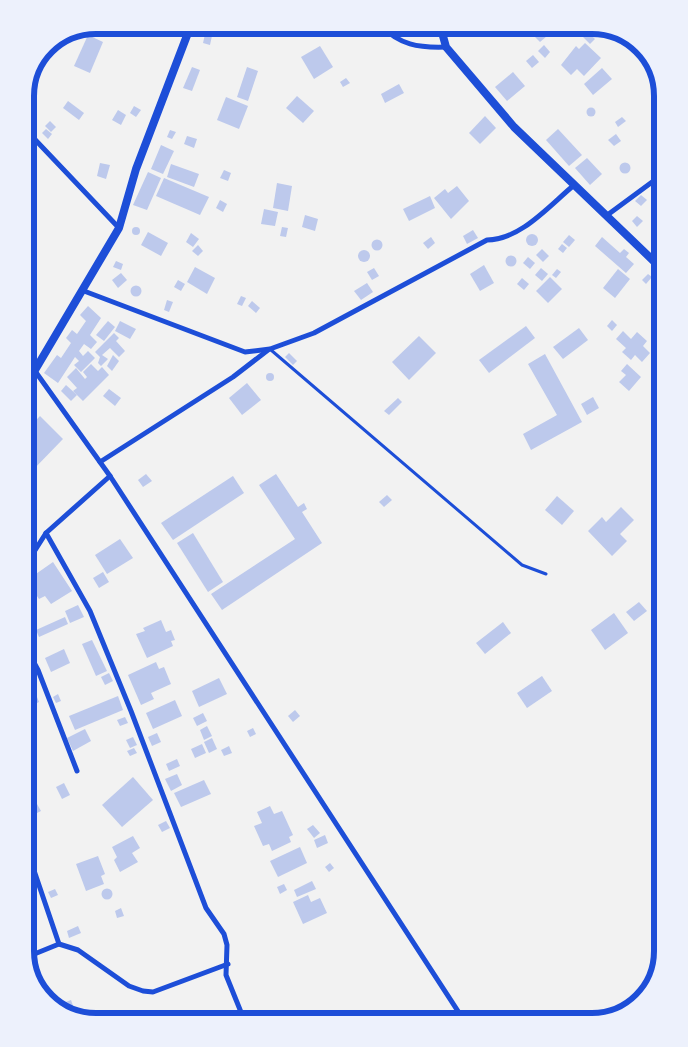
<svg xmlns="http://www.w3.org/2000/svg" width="688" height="1047" viewBox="0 0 688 1047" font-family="Commissioner,sans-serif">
<rect width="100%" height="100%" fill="#f2f2f2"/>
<g fill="#bdc9ec">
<polygon points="206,25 220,25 219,30 206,27"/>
<polygon points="227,25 271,25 270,33"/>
<polygon points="290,25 296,25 297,34 291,35"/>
<polygon points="206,30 213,31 210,45 203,43"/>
<polygon points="542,31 547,36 540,42 535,37"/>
<polygon points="586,31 595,39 590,44 582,36"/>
<polygon points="88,35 103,42 90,73 74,66"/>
<polygon points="585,43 601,58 584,76 577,69 571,75 561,65 576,46 579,49"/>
<polygon points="544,45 550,52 545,58 538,51"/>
<polygon points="320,46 333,67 314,79 301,57"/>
<polygon points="533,55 539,62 532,68 526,61"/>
<polygon points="192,67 200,70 192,91 183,88"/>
<polygon points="247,67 258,71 248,101 237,97"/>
<polygon points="602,68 612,79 593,95 584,84"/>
<polygon points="513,72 525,86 507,101 495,87"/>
<polygon points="346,78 350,83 343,87 340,82"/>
<polygon points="399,84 404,93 385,103 381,94"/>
<polygon points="297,96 314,111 303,123 286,108"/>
<polygon points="226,97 248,106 239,129 217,120"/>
<polygon points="68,101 84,113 79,120 63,108"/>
<polygon points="134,106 141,110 136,117 130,113"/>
<circle cx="591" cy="112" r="4.5"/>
<polygon points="118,110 126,115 121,125 112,120"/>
<polygon points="485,116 496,128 480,144 469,133"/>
<polygon points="622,117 626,121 618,127 615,122"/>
<polygon points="50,121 56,127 51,132 45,126"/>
<polygon points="46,129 52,134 48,139 42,133"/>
<polygon points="558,129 582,155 569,166 546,140"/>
<polygon points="170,130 176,132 172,139 167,137"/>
<polygon points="616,134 621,141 614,146 608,140"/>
<polygon points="187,136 197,139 194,148 184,144"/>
<polygon points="161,145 174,151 163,174 151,169"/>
<polygon points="587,158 602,174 590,185 575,168"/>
<circle cx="625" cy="168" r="5.5"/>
<polygon points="100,163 110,165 106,179 97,176"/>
<polygon points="171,164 199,174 194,187 167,177"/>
<polygon points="224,170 231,173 228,181 220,178"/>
<polygon points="148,172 161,178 147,210 133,205"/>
<polygon points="164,178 209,197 200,215 156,196"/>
<polygon points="25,183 34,191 25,200"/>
<polygon points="277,183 292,186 288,211 273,208"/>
<polygon points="457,186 469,201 451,219 434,198 445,189 448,193"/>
<polygon points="641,195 647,200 641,206 635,201"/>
<polygon points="430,196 435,208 409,221 403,209"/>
<polygon points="220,200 227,204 223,212 216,208"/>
<polygon points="264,209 278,212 275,226 261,224"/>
<polygon points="305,215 318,219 315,231 302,227"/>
<polygon points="637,216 643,221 637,227 632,221"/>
<circle cx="136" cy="231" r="4"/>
<polygon points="282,227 288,228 286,237 280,236"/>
<polygon points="473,230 478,238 467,244 463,236"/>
<polygon points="148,232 168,243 161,256 141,245"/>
<polygon points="191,233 199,239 193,247 186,242"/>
<circle cx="532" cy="240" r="6"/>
<polygon points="569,235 575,240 569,247 563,242"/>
<polygon points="431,237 435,243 428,249 423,243"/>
<polygon points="602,237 620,253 624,249 629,253 626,257 634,264 626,273 595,246"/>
<circle cx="377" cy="245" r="5.5"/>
<polygon points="562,244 567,248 563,253 558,249"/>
<polygon points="198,245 203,251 198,256 192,251"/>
<polygon points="542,249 549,256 543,262 536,255"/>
<circle cx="364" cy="256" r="6"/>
<circle cx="511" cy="261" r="5.5"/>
<polygon points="528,257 535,263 530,269 523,263"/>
<polygon points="116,261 123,264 121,270 113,267"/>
<polygon points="484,265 494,283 480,291 470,274"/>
<polygon points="195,267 215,278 207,294 187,282"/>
<polygon points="374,268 379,276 372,280 367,272"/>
<polygon points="541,268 548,274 542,281 535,275"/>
<polygon points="557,269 561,272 556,278 552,275"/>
<polygon points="618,269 630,279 615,298 603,288"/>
<polygon points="121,273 127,280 118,288 112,280"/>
<polygon points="648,274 652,277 646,284 642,280"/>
<polygon points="550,277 562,289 548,303 536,291"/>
<polygon points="522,278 529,284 524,290 517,284"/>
<polygon points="178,280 185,284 181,291 174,287"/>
<polygon points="367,283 373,292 361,300 354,291"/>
<circle cx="136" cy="291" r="5.5"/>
<polygon points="241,296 246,298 242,306 237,304"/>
<polygon points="167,300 173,302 169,312 164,310"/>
<polygon points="252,301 260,308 256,313 248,306"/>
<polygon points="88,306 101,318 90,335 97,342 91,349 84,344 79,351 83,356 88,351 95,358 81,372 74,365 79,361 75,357 58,383 44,373 57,355 61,358 71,343 66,338 72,330 77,334 86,321 80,315"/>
<polygon points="612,320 617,325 612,331 607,326"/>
<polygon points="108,321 115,327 104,341 96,335"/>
<polygon points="120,321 136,329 130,339 115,331"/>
<polygon points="526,326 535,338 489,373 479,360"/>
<polygon points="579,328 588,340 563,359 553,347"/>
<polygon points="623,331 631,339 637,332 647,341 643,346 650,353 642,362 635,355 631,360 622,352 626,348 616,339"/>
<polygon points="114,333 119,338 116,341 125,351 119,357 110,348 102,355 108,359 101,366 98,363 100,357 95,352"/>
<polygon points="419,336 436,353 409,380 392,362"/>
<polygon points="289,353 297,361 293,365 285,357"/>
<polygon points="545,354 582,422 531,450 523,434 557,415 528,364"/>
<polygon points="113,355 119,361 112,371 107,366"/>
<polygon points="91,364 98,371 102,367 109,375 83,401 73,391 77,388 67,377 76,368 85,379 87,377 83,372"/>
<polygon points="627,364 641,377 629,391 619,382 626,375 621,371"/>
<circle cx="270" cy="377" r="4"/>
<polygon points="247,383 261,400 242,415 229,398"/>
<polygon points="66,385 77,395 71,401 61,391"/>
<polygon points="109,389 121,398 115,406 103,396"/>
<circle cx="659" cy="399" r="4.5"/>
<polygon points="593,397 599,408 587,415 581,404"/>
<polygon points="398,398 402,402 389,415 384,411"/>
<polygon points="40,416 63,439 30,473 25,468 25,432"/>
<polygon points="146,474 152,481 143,487 138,480"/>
<polygon points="276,474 298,507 304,503 307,509 302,512 322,543 222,610 211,594 295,539 259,485"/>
<polygon points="233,476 244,493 173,540 161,523"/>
<polygon points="387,495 392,500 384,507 379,502"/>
<polygon points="557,496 574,511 562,525 545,510"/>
<polygon points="621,507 634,520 620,534 627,541 612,556 588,531 602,517 606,522"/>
<polygon points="193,533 223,582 208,592 177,543"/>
<polygon points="120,539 133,558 107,574 95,555"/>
<polygon points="53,562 72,591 51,604 45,596 39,599 29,584 35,580 33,576"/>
<polygon points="103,572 109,582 99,588 93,578"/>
<polygon points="639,602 647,611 634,621 626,612"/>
<polygon points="78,605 84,617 70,623 65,611"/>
<polygon points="614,613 628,633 605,650 591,630"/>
<polygon points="65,617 68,624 39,637 36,630"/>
<polygon points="161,620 166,632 171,630 175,640 171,641 173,646 147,658 136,634 145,631 143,628"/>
<polygon points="503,622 511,633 485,654 476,643"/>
<polygon points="92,640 107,671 96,676 82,644"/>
<polygon points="64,649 70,663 51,672 45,658"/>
<polygon points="156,662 159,669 164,667 171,684 151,693 154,699 141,705 128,675"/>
<polygon points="25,665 36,689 25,694"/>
<polygon points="109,673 113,681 105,685 101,677"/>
<polygon points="542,676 552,691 527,708 517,693"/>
<polygon points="219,678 227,694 199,707 192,691"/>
<polygon points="35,692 39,702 27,708 25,697"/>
<polygon points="58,694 61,701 56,703 53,697"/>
<polygon points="118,696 123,710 75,730 69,716"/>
<polygon points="175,700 182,716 153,729 146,713"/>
<polygon points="295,710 300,716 293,722 288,716"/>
<circle cx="29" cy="716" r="4"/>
<polygon points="203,713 207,721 197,726 193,718"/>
<polygon points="125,717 128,723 120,726 117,720"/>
<polygon points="207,726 212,736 204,740 200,730"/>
<polygon points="253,728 256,734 250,737 247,731"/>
<polygon points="85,729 91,741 73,751 67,738"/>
<polygon points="157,733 161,742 152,746 148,737"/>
<polygon points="133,737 137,745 130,748 126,740"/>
<polygon points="212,738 217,749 209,753 204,742"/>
<polygon points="202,744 206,753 195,758 191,749"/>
<polygon points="229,746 232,753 224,756 221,750"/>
<polygon points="134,748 137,753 130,756 127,751"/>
<polygon points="177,759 180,766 169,771 166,764"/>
<polygon points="177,774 182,785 171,791 165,779"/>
<polygon points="29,777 33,785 29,787 25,779"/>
<polygon points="133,777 153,800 122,827 102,805"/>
<polygon points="204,780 211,794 181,807 174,793"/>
<polygon points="64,783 70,795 62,799 56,787"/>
<polygon points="32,790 37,801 25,807 25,794"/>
<polygon points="37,804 41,811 29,817 25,810"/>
<polygon points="270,806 274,814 282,811 293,835 289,837 291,842 272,851 269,844 263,846 254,826 262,823 257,812"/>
<polygon points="166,821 170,828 162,832 158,825"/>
<polygon points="313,825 320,833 314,838 307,829"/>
<polygon points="325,835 328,843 317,848 314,840"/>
<polygon points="133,836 140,848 132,853 138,862 120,872 114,860 117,857 112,847"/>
<polygon points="300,847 307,863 278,877 270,861"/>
<polygon points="98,856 105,874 101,876 104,884 86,891 76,864"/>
<polygon points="330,863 334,868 329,872 325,867"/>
<polygon points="312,881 316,889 297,897 294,890"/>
<polygon points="284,884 287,890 280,894 277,887"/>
<circle cx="107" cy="894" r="5.5"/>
<polygon points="55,889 58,895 51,898 48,892"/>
<polygon points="308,895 311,902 320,898 327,913 303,924 293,902"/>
<polygon points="121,908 124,916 117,918 115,911"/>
<polygon points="78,926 81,933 69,938 67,931"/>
<polygon points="71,1000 77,1017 57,1010 55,1006"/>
</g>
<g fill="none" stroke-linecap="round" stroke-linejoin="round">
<polyline stroke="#1d4ed8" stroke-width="3" points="271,350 522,565 546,574"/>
<g stroke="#1d4ed8" stroke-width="5">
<path d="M 380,25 C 400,45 418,48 446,47"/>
<polyline points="25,129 119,228"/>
<polyline points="606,216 663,174"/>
<path d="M 84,291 L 245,352 L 270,349 L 314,333 L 487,240 C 520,240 549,206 573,186"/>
<polyline points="35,371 110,476 465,1022"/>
<polyline points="100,462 233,377 268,350"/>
<polyline points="46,533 90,611 131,711 206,908 224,934 227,945 226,975 245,1022"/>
<polyline points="25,566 46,533 110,476"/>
<polyline points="25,646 38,670 77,771"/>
<polyline points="25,844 59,944"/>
<polyline points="27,957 59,944 78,950 129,986 143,991 153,992 228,964"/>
</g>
<g stroke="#1d4ed8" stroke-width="8">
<polyline points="440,25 446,47 514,127 663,270"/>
<polyline points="25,387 119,228 136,169 191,25"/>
</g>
</g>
<path d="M0 0H688V1047H0ZM96 34H592A62 62 0 0 1 654 96V951A62 62 0 0 1 592 1013H96A62 62 0 0 1 34 951V96A62 62 0 0 1 96 34Z" fill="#edf1fc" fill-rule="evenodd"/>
<path fill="none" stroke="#1d4ed8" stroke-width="6" d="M96 34H592A62 62 0 0 1 654 96V951A62 62 0 0 1 592 1013H96A62 62 0 0 1 34 951V96A62 62 0 0 1 96 34Z"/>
</svg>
